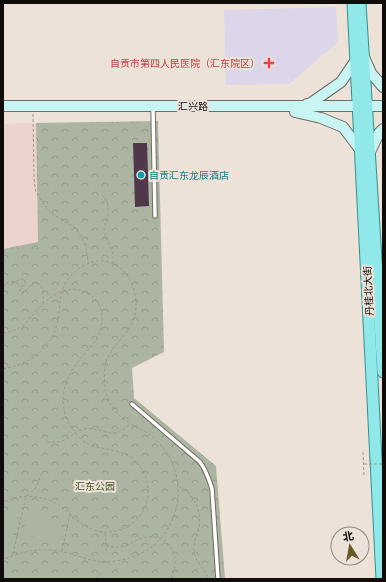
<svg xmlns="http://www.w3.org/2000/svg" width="386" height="582" viewBox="0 0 386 582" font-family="'Varela Round','Noto Sans SC',sans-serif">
<defs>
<pattern id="forest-crowns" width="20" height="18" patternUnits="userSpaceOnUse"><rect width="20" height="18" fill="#acb5a2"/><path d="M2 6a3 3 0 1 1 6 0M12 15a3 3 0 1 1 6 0" fill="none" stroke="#939a8a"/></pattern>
</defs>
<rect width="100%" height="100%" fill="#ece2d8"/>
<polygon fill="#edd3ce" points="36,123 38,242 3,249 3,124"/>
<polygon fill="#ddd6eb" points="336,7 338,42 289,84 226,85 224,10"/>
<polygon fill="url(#forest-crowns)" points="158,121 164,352 132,368 134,398 216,466 225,579 3,579 3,249 38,242 36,123"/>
<g fill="#acb5a2">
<polygon points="3,511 18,514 10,548 3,547"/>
<polygon points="28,513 63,521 58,542 23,534"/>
</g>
<polygon fill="#503749" points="133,143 147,143 149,206 135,207"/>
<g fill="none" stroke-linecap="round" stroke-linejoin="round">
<g stroke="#746b63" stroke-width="5.5">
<g id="lane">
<polyline points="153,107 155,216"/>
<path d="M 132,404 L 200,462 C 206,470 209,479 212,489 L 218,579"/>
</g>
</g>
<g stroke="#746b63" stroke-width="12">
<g id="secondary">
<polyline points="364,57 371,73 383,87"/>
<polyline points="307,104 311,103 341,82 356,60"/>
<polyline points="3,106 383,106"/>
<polyline points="295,112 321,118 343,127 361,151"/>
<polyline points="369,154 379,133 383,129"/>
</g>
</g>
<g stroke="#349192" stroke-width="13">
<g id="primary">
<polyline points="353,3 382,579"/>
<polyline points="360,3 383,372"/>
</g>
</g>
<g stroke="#9e968f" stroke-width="1" stroke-dasharray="3 2" stroke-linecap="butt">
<polyline points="33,114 34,179 36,192 47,209 54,215 74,227 80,235 85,244 87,253 88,263"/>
<polyline points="102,195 107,202 108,208 108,215 104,229 105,235 113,254 113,263"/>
<path d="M 3,287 L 7,283 L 23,279 L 25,279 L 25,283 L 20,290 L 20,291 L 23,293 L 34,283 C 45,280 43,297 43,304"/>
<path d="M 3,333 C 11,332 19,329 25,324 C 28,321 30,317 33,315 C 46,300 58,287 79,290 C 87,292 94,296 98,303 C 104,314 103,328 97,338 C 93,346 85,352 80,359 C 58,386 56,415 82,440 C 91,448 104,448 116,451 C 136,455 150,475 148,495 C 147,507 140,519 130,525 C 115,535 96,534 82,524 C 72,517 65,507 53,502 C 37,494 19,495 3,502"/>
<path d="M 3,369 C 24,365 41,356 52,337 C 66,312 51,287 80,268 C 87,263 96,260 105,261 C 131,265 143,301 132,323 C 126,336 113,345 107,359 C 104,367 104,379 105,388 C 107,400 114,412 124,419 C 130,424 137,427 144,431 C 149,434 153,437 157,441 C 182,464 185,506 165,533 C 153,550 134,559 114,561 C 109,562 105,563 100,562 C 83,559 66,550 48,550 C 32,549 18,553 3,560"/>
<path d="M 47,442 C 53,442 59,443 65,440 C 72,436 76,431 84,429 C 103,426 112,443 130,424"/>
<polyline points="363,452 364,476"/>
<path d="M 179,487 C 195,494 202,511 199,528 C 197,536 193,543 194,552 C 196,563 205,569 209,579"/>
<polyline points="105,533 106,543 106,554"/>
<path d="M 106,546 C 113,547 119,548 125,546 C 131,544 136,540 142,538 C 158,533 175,543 175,561 C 176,567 172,573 172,579"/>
<polyline points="62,551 70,514"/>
<path d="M 13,554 L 26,496 C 35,491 39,483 41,474"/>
<polyline points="95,579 100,574 101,571"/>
</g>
<use href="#lane" stroke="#fff" stroke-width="3.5"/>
<use href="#secondary" stroke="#c8f4f4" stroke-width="10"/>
<use href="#primary" stroke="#91e8e9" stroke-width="11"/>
<polyline stroke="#9e968f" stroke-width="1" stroke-dasharray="3 2" stroke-linecap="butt" points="364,464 383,464"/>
</g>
<path fill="#e0444e" stroke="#ece2d8" stroke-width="1.5" d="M267 57h4v4h4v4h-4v4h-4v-4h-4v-4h4z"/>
<circle fill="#0f9aa8" stroke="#ece2d8" stroke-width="1.5" cx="141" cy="175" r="4"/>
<g text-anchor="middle" stroke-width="4" stroke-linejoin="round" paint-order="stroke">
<g font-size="10" fill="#be3a42" stroke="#ece2d8" text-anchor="end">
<text x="260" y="67">自贡市第四人民医院（汇东院区）</text>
</g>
<g font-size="10" fill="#0f0c09" stroke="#ece2d8">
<text x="193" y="110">汇兴路</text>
<text transform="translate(368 291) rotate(-93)" y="4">丹桂北大街</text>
</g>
<g font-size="10" fill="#0d838f" stroke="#ece2d8" text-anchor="start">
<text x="149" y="179">自贡汇东龙辰酒店</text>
</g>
<g font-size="10" fill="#3f5424" stroke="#ece2d8">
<text x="95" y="490">汇东公园</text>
</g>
</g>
<rect width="386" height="582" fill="none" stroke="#0f0c09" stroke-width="8"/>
<g transform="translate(350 546) rotate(349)"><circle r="19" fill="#ece2d8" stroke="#948c85"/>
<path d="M0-3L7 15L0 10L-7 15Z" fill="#685926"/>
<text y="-6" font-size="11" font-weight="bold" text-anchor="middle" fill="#0f0c09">北</text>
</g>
</svg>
